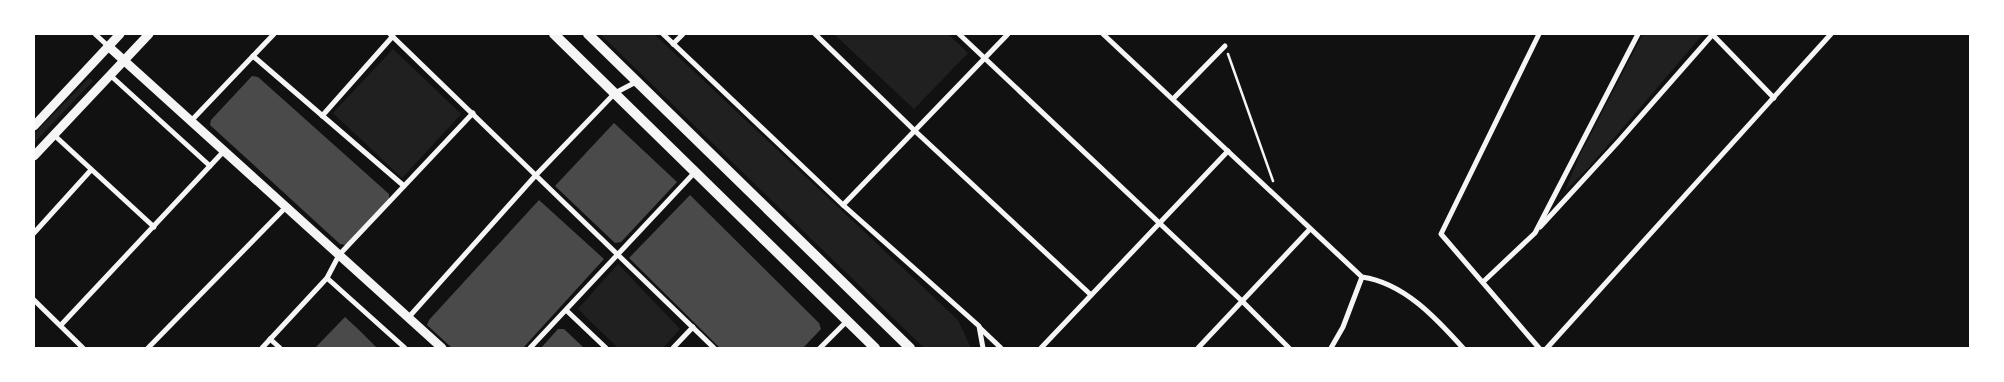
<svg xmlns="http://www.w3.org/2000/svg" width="2004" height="382" viewBox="0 0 2004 382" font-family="Lato,sans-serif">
<rect width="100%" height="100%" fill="#111"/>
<g fill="#202020">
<polygon points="600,34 654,34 958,320 971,348 924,348"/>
<polygon points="834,34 948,34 968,53 914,109"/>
<polygon points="1643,34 1703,34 1590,166 1565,191 1580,155"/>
<polygon points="393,49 461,114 402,178 333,113"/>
<polygon points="89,78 93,81 91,83 34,143 34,134"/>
<polygon points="618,264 680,329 663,348 618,348 578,309"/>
</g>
<g fill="#4a4a4a">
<polygon points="252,76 258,77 267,85 389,194 389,200 346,245 340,244 210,125 211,120"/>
<polygon points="614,123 677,182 621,242 615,243 555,186"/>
<polygon points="690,195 819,323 821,329 803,348 720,348 629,258"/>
<polygon points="539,200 604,259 523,348 452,348 427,325 429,320"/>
<polygon points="345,317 358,329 377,348 315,348"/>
<polygon points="558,329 564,329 584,348 541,348"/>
</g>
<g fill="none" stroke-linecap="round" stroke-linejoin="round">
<polyline stroke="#f5f5f5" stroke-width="2.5" points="1228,54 1273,181"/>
<g stroke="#f5f5f5" stroke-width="5">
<polyline points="95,34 108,46"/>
<polyline points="390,34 714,348"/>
<polyline points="663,34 843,205 979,326 983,348"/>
<polyline points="815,34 914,130 1091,295"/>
<polyline points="959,34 1242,301 1289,348"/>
<path d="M 1103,34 L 1362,277 C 1404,283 1436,318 1463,348"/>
<polyline points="1539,34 1441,234 1539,348"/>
<polyline points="1712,34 1774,98"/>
<polyline points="673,44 683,34"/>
<polyline points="253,56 404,186"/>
<polyline points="110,75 210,166"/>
<polyline points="1173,99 1225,46"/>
<polyline points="322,116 393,36"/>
<polyline points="191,121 274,34"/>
<polyline points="54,135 154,227"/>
<polyline points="843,205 1008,34"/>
<polyline points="1540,227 1618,142 1713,34"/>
<polyline points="34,233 91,170"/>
<polyline points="327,278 405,348"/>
<polyline points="1483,282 1535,233 1638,34"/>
<polyline points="34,300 83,348"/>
<polyline points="566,310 606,348"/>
<polyline points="408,318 536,175 615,93 636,82"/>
<polyline points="61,325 224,151"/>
<polyline points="980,328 1001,348"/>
<polyline points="270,339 280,348"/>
<polyline points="148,348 286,207"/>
<polyline points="262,348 327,278 339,255 473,113"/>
<polyline points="530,348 695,172"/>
<polyline points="673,348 693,327"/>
<polyline points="820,348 847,321"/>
<polyline points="1041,348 1228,151"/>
<polyline points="1198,348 1310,229"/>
<polyline points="1331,348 1343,327 1362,277"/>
<polyline points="1547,348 1831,34"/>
</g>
<g stroke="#f5f5f5" stroke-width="9">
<polyline points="108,46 442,348"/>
<polyline points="34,126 120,34"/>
<polyline points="34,156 149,34"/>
</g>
<g stroke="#f5f5f5" stroke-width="10">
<polyline points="554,34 875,348"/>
<polyline points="588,34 910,348"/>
</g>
</g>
<rect width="2004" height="382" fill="none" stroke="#ffffff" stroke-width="70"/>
</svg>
